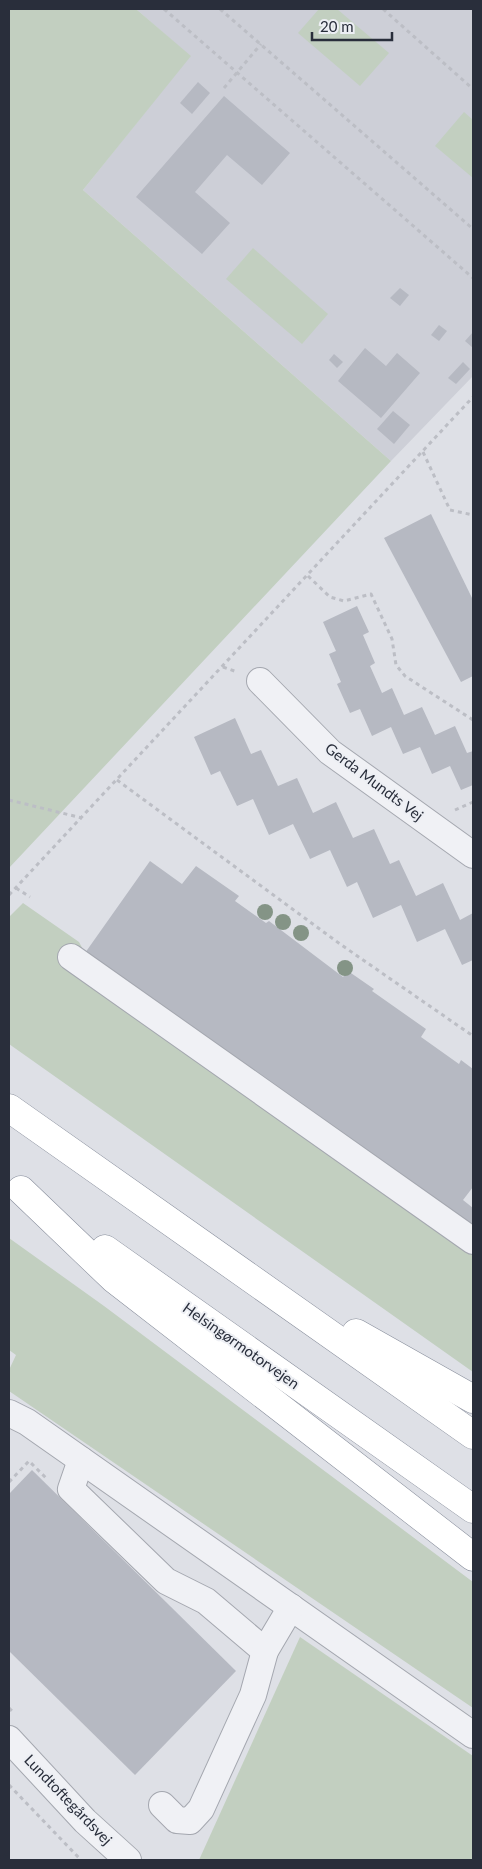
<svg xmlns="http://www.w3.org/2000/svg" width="482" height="1869" viewBox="0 0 482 1869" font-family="Lato,sans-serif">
<rect width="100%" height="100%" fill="#dee0e6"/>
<polygon fill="#cdcfd7" points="136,9 473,9 473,376 391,461 83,190 190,56"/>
<g fill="#c2cfc0">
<polygon points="9,9 136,9 191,56 83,190 391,461 9,868"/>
<polygon points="319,9 337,9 389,53 360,86 298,33"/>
<polygon points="464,112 473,120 473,178 435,146"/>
<polygon points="253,248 328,314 302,344 226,279"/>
<polygon points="23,903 79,942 85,953 473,1226 473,1372 9,1044 9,917"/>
<polygon points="9,1238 104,1306 473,1582 473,1708 9,1391 9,1370 16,1355 9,1350"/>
<polygon points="300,1637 473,1756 473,1860 199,1860"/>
</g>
<g fill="#b6b9c2">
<polygon points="198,82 210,93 192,114 180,103"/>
<polygon points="224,96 290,153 262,185 227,155 195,192 230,223 202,254 136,197"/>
<polygon points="400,288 409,295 400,306 390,298"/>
<polygon points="439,325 447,331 439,341 431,335"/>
<polygon points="473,332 473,348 465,341"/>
<polygon points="365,348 386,366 397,353 420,373 381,418 338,381"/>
<polygon points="334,354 343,362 337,368 329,360"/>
<polygon points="463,362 470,369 456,384 448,378"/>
<polygon points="393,411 410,425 394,444 377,429"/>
<polygon points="431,514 473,600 473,676 461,682 384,538"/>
<polygon points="357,606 369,632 363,635 375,663 370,666 382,693 392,688 404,715 422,707 435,735 455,726 467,753 473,751 473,785 461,790 450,766 432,774 420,747 403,754 391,727 372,736 360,709 350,713 337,684 341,682 329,654 336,651 323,622"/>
<polygon points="235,718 251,754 261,750 278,786 297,778 313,813 336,802 353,838 374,829 390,864 399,860 416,896 443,883 460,920 473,913 473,960 462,965 445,929 417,942 401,905 373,918 357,882 347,887 330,850 310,859 293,824 269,835 253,799 237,806 220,771 211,775 194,737"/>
<polygon points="150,861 182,884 196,866 239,896 235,901 266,923 269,921 343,977 348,971 374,989 372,991 426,1029 421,1037 459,1064 461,1060 473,1069 473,1187 463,1200 473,1208 473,1226 85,953"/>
<polygon points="32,1470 236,1671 135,1775 9,1651 9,1494"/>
</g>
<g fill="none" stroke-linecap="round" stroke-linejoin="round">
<g stroke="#a4a7af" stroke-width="28">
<g id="minor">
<polyline points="260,681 330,752 473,855"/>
<polyline points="71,957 473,1241"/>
<polyline points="9,1413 27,1422 473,1735"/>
<polyline points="81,1460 71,1489 166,1581 206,1601 265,1651"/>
<polyline points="9,1739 85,1821 128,1860"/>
<polyline points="162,1805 177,1820 190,1821 201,1809 253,1695 265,1651 291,1607"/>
</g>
</g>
<g stroke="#878d9b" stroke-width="29">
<g id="highway">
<polyline points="9,1108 473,1435"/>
<polyline points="21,1190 114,1279 473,1557"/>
<polyline points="105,1249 473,1509"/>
<polyline points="356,1333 473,1399"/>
</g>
</g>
<g stroke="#bcbec5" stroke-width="3" stroke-dasharray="4 4" stroke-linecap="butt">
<polyline points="164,9 473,278"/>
<polyline points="220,9 473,229"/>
<polyline points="383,9 473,89"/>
<polyline points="224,88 261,44"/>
<polyline points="423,452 450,510 473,515"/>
<polyline points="308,576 330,597 344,601 371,594 392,639 396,665 405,676 473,720"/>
<polyline points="223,667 237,672"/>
<polyline points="117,780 340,944 473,1036"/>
<polyline points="9,800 82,818"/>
<polyline points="455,810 473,802"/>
<polyline points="16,888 30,897"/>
<polyline points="9,895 473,397"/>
<polyline points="9,1482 29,1461 47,1479"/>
<polyline points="9,1708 14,1713"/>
<polyline points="9,1785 81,1860"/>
</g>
<use href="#minor" stroke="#f0f1f5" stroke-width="26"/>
<use href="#highway" stroke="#fff" stroke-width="28"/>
</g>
<g fill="#849486">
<circle cx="265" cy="912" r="8"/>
<circle cx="283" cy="922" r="8"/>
<circle cx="301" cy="933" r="8"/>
<circle cx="345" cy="968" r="8"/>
</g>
<g text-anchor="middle" stroke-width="4" stroke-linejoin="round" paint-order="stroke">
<g font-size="15" fill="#292e3b" stroke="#edeff4">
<text transform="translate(374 782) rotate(37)" y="5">Gerda Mundts Vej</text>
<text transform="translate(241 1346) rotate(35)" y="5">Helsingørmotorvejen</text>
<text transform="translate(68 1800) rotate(46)" y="5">Lundtoftegårdsvej</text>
</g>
</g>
<rect width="482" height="1869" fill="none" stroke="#292e3b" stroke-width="20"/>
<path d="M312 32v8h80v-8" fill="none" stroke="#292e3b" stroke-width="2.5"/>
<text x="320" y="32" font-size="15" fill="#292e3b" stroke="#edeff4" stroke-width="4" paint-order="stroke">20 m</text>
</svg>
